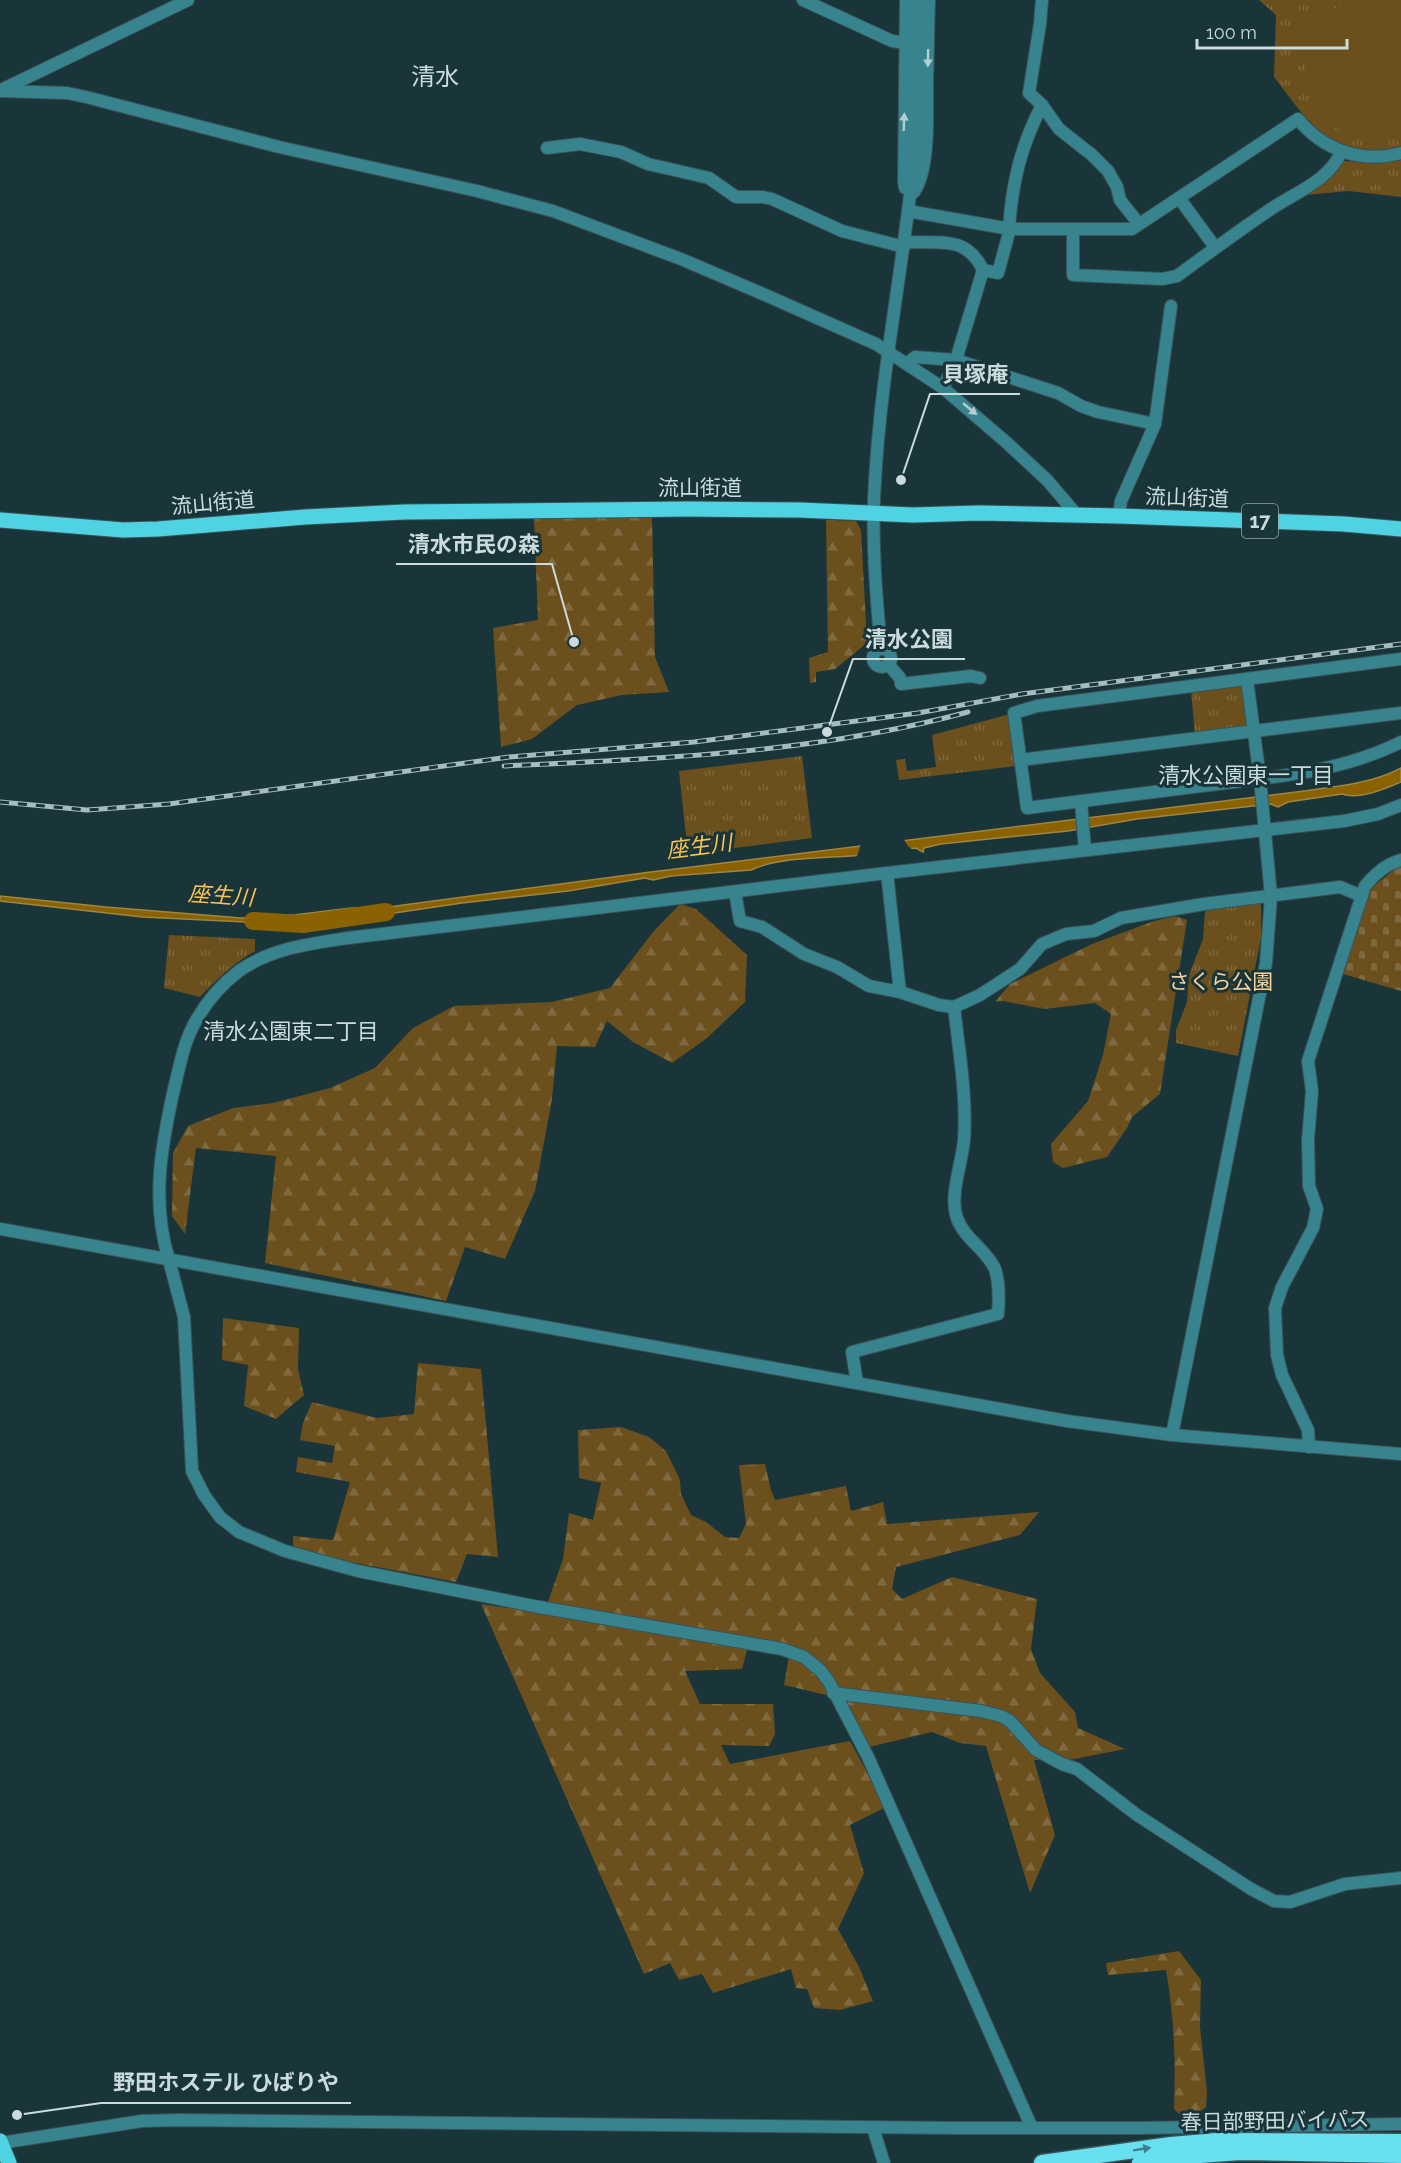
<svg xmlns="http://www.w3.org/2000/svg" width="1401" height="2163" viewBox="0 0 1401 2163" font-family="Raleway,'Noto Sans JP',sans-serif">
<defs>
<pattern id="grass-tufts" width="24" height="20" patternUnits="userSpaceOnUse" patternTransform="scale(1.5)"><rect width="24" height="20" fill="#6b501e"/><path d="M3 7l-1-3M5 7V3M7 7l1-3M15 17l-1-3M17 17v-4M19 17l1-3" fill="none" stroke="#7f693e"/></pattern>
<pattern id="forest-firs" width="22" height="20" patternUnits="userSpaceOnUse" patternTransform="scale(1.5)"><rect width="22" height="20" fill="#6b501e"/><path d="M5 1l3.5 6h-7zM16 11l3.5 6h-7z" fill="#7f693e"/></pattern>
<pattern id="cemetery-stones" width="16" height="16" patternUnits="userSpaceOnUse" patternTransform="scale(1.5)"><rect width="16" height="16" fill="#6b501e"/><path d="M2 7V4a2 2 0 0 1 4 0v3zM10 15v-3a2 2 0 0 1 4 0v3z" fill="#7f693e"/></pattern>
</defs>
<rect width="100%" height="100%" fill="#193539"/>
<g fill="url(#grass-tufts)">
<path d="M 1259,0 L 1401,0 L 1401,149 C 1331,162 1312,126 1274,77 L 1276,15 Z"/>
<polygon points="1401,158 1401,197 1348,191 1306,195 1337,170 1341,161 1370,162"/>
<polygon points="1238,684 1244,690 1248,725 1245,729 1195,735 1191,690"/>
<polygon points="1010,714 1016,766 899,780 896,760 905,759 907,771 936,767 932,735"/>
<polygon points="802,756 812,838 688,854 679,771"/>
<polygon points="1259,903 1261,905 1261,938 1238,1056 1176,1043 1176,1030 1187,1002 1189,975 1203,939 1205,912 1207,908"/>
<path d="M 169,935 L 255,939 L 255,951 C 234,963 217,979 200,997 L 164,988 Z"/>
</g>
<g fill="url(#forest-firs)">
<polygon points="652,515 655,657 669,692 622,695 577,705 532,739 501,747 493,628 538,620 534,517"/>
<polygon points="826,520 856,521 861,530 867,643 835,669 816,672 816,682 810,683 809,658 828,652"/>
<polygon points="680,904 696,909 747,955 745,1002 707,1038 672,1063 633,1042 607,1021 595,1047 557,1046 552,1099 535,1191 505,1259 465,1247 446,1301 265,1263 276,1156 196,1148 185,1234 172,1216 173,1153 188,1126 233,1108 273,1103 330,1088 375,1068 413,1028 454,1006 552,1002 610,988 653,932"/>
<polygon points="1175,916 1187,920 1160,1094 1132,1117 1127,1128 1107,1157 1063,1168 1053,1162 1051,1144 1088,1101 1103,1055 1111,1014 1095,1003 1044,1009 1003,1001 995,1002 1010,984 1092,944 1154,921"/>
<polygon points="223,1318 299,1328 298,1369 304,1395 276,1419 244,1406 248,1365 222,1360"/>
<polygon points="418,1363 481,1369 498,1557 467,1554 456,1582 329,1558 293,1546 293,1536 333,1540 350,1482 296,1472 298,1457 332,1463 335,1446 300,1440 303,1423 312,1402 377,1418 414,1414"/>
<polygon points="621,1427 649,1437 666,1451 680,1480 681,1494 691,1515 706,1522 725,1537 739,1538 746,1524 739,1465 765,1464 771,1490 775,1500 846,1486 851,1511 883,1502 887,1524 1039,1512 1020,1535 896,1567 892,1589 902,1599 952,1577 1037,1599 1031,1649 1040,1673 1075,1712 1078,1728 1125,1749 1069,1760 1034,1760 1055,1835 1030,1893 986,1746 960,1743 932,1732 869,1747 843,1699 784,1685 789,1656 747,1650 742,1669 685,1671 700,1704 773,1704 775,1734 769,1746 721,1745 730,1764 850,1741 886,1807 850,1825 864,1873 838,1929 859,1967 873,2001 840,2010 814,2008 807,1989 796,1988 791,1969 713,1993 702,1974 679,1980 670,1963 644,1974 481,1604 544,1613 563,1559 569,1513 593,1520 601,1483 579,1478 578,1430"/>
<path d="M 1179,1951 L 1201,1980 L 1200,2027 L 1207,2093 L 1206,2107 L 1187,2121 L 1174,2109 C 1176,2063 1174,2016 1166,1970 L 1108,1975 L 1106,1963 Z"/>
</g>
<polygon fill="url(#cemetery-stones)" points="1401,864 1401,991 1343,974 1369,890"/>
<path fill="#6b501e" d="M 1348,0 L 1401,0 L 1401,133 C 1377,143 1355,138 1333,126 C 1328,123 1321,120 1318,116 C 1305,97 1304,73 1307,52 L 1296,37 Z"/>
<path fill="#8b6200" stroke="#9e8642" stroke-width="1.5" d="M 1401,768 L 1401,782 C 1385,789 1359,800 1342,794 L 1288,802 L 1278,807 L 1271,804 L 1137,819 L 1068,831 L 941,844 L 924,848 L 923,852 L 916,848 C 894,851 873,855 851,856 C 821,858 779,857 751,870 L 671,876 L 653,880 L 645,878 L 568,891 L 462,903 L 381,915 L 264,923 L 142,917 L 0,901 L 0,896 L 106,907 L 241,918 L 294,915 L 351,908 L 381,908 L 643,873 L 1304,791 C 1334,787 1375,783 1401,768 Z"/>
<polygon fill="#193539" points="903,838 908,846 914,851 856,859 861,844"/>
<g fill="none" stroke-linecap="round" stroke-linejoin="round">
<polyline stroke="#8b6200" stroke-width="18" points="253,921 303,924 386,912"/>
<g stroke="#395357" stroke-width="14">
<g id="minor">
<polyline points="803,0 892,41 906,43"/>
<polyline points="1042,0 1040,24 1029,93 1042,105 1059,129 1092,155 1108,171 1117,187 1120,200 1139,224"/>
<polyline points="1,90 188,0"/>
<polyline points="0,91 67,93 86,97 279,147 477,191 553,211 681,259 763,294 876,344 943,388 1006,442 1047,480 1077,515"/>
<polyline points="547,148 580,144 621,152 648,164 709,178 736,197 763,197 772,199 842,231 904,247"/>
<polyline points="1179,198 1215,247"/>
<path d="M 908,211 L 1010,229 L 1132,229 L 1298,119 C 1323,150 1362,164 1401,153"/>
<path d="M 1009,229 C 1012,182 1021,146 1042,105"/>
<path d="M 1073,230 L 1073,275 L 1162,279 L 1177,276 C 1207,254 1237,232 1268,211 C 1295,192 1327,183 1342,151"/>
<path d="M 905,242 C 938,244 966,234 983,270 L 956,360 L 943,388"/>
<polyline points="983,270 998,273 1010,229"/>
<polyline points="907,364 915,357 956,360 1058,393 1081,406 1098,412 1155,424 1121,501 1119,516"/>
<polyline points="1155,424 1171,306"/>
<path d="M 1401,659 L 1037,706 L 1014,713 L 1027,808 C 1087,800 1148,793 1209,785 C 1275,777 1341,772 1401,742"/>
<polyline points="888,664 900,678 901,684 971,676 980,678"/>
<polyline points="1020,760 1401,713"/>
<polyline points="1081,801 1085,850"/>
<polyline points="887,873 900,992"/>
<polyline points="735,892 740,921 762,927 804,954 837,967 869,986 900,992 939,1005 954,1007 980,995 1020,969 1042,944 1066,934 1094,931 1121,918 1204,904 1340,887 1362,896"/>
<polyline points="0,1229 1067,1421 1172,1435 1401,1454"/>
<polyline points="169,1260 184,1317 192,1471 204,1495 220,1517 239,1532 285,1551 358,1571 539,1607 782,1649 804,1657 821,1671 829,1682 868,1757 1032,2128"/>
<path d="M 857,1383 L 852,1352 L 998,1314 C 999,1301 999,1281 995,1269 C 986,1249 964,1239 957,1218 C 949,1196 962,1163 964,1140 C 967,1096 959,1051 954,1007"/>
<polyline points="1172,1435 1266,963 1271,896 1260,779 1247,679"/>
<path d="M 1309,1447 L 1308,1430 L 1282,1375 L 1277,1355 L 1275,1308 L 1282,1287 L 1313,1228 L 1317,1209 L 1309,1186 L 1308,1140 L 1312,1091 L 1308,1061 L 1365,886 C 1376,873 1385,865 1401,860"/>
<polyline points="833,1693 981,1711 1001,1716 1010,1721 1036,1750 1062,1764 1077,1769 1137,1815 1251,1889 1274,1901 1290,1902 1345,1884 1401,1878"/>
<polyline points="873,2128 884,2163"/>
</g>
</g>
<g stroke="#395357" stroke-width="14">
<g id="tertiary">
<polyline points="905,188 904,181 906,0"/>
<path d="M 914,192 C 930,169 927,112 927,83 C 928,55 928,28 929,0"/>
<path d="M 881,649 C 876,593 871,536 875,480 C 881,376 902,273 913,169 C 918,113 917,56 917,0"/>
<circle cx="882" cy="658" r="9"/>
<path d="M 169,1260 C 151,1202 161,1147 174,1089 C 180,1065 184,1040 197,1019 C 207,1001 222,984 239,971 C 272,948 309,944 348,938 L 887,873 L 1344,821 L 1378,814 L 1401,805"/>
<polyline points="0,2143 142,2121 180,2120 954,2128 1140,2128 1401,2124"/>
</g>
</g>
<g stroke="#395357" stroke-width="17">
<g id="primary">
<polyline points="0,520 123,530 158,529 305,517 404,512 687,509 800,510 913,515 979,513 1119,516 1344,524 1401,529"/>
<polyline points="0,2141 9,2163"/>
</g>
</g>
<g stroke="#395357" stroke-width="19">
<g id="trunk">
<polyline points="1042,2163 1171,2145 1217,2141 1401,2142"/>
<polyline points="1140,2163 1174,2157 1240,2152 1401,2155"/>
</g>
</g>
<use href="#minor" stroke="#37848e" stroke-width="12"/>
<use href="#tertiary" stroke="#37848e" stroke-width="12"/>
<use href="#primary" stroke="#4fd3e3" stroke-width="15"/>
<use href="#trunk" stroke="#68e0f0" stroke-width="16"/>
<g stroke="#a8bbbd" stroke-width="5">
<g id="rail">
<path d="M 504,766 C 659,759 817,753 968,712"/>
<polyline points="0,802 87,810 169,804 509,757 694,742 918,713 1022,694 1401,644"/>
</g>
</g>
<use href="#rail" stroke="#193539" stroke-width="3" stroke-dasharray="9" stroke-linecap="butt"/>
</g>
<defs><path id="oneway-solid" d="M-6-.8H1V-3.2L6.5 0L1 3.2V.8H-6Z" transform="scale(1.5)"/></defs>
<g fill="#b5ced1">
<use href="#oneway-solid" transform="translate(928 58) rotate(91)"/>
<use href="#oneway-solid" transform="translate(904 122) rotate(-88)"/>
<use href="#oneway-solid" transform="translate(970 409) rotate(40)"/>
</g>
<use fill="#3d828b" href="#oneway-solid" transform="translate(1142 2149) rotate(-9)"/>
<g text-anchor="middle" stroke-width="6" stroke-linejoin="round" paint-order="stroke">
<rect fill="#193539" stroke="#96a9ac" stroke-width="1.5" x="1242" y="504" width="36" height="34" rx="4.5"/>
<g font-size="20" font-weight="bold" fill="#cbdbdd">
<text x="1260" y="528">17</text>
</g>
<g font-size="21" fill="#cbdbdd" stroke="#193539">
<text x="700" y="495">流山街道</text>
<text transform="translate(1187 498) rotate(2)" y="7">流山街道</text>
<text transform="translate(213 503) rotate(-5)" y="7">流山街道</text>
<text transform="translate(1275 2121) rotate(-1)" y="7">春日部野田バイパス</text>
</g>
<g font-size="21" fill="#f6d39a" stroke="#193539">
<text x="1221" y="989">さくら公園</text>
</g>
<g font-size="22" fill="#cbdbdd" stroke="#193539">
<text x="1246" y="783">清水公園東一丁目</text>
<text x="291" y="1039">清水公園東二丁目</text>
</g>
<g font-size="22" font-style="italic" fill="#fbc156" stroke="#193539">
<text transform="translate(699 846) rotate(-7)" y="8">座生川</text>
<text transform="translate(221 895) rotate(4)" y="8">座生川</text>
</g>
<g font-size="24" fill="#cbdbdd" stroke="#193539">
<text x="435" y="85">清水</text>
</g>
</g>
<path fill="none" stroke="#cbdbdd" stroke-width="2" d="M901 480L930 394H1020M574 642L552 564H396M827 732L853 659H965M17 2115L101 2103H351"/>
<g fill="#cbdbdd" stroke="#193539" stroke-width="2">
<circle cx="901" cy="480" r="6"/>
<circle cx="574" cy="642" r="6"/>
<circle cx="827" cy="732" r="6"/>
<circle cx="17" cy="2115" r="6"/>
</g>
<g font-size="22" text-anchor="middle" font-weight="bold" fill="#cbdbdd" stroke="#193539" stroke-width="6" stroke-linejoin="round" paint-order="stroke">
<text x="975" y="382">貝塚庵</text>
<text x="474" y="552">清水市民の森</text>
<text x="909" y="647">清水公園</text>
<text x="226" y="2090">野田ホステル ひばりや</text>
</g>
<path d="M1197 39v9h150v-9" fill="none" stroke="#cbdbdd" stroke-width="3"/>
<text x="1206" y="39" font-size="18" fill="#cbdbdd" stroke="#193539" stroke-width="4.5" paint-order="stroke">100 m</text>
</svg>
